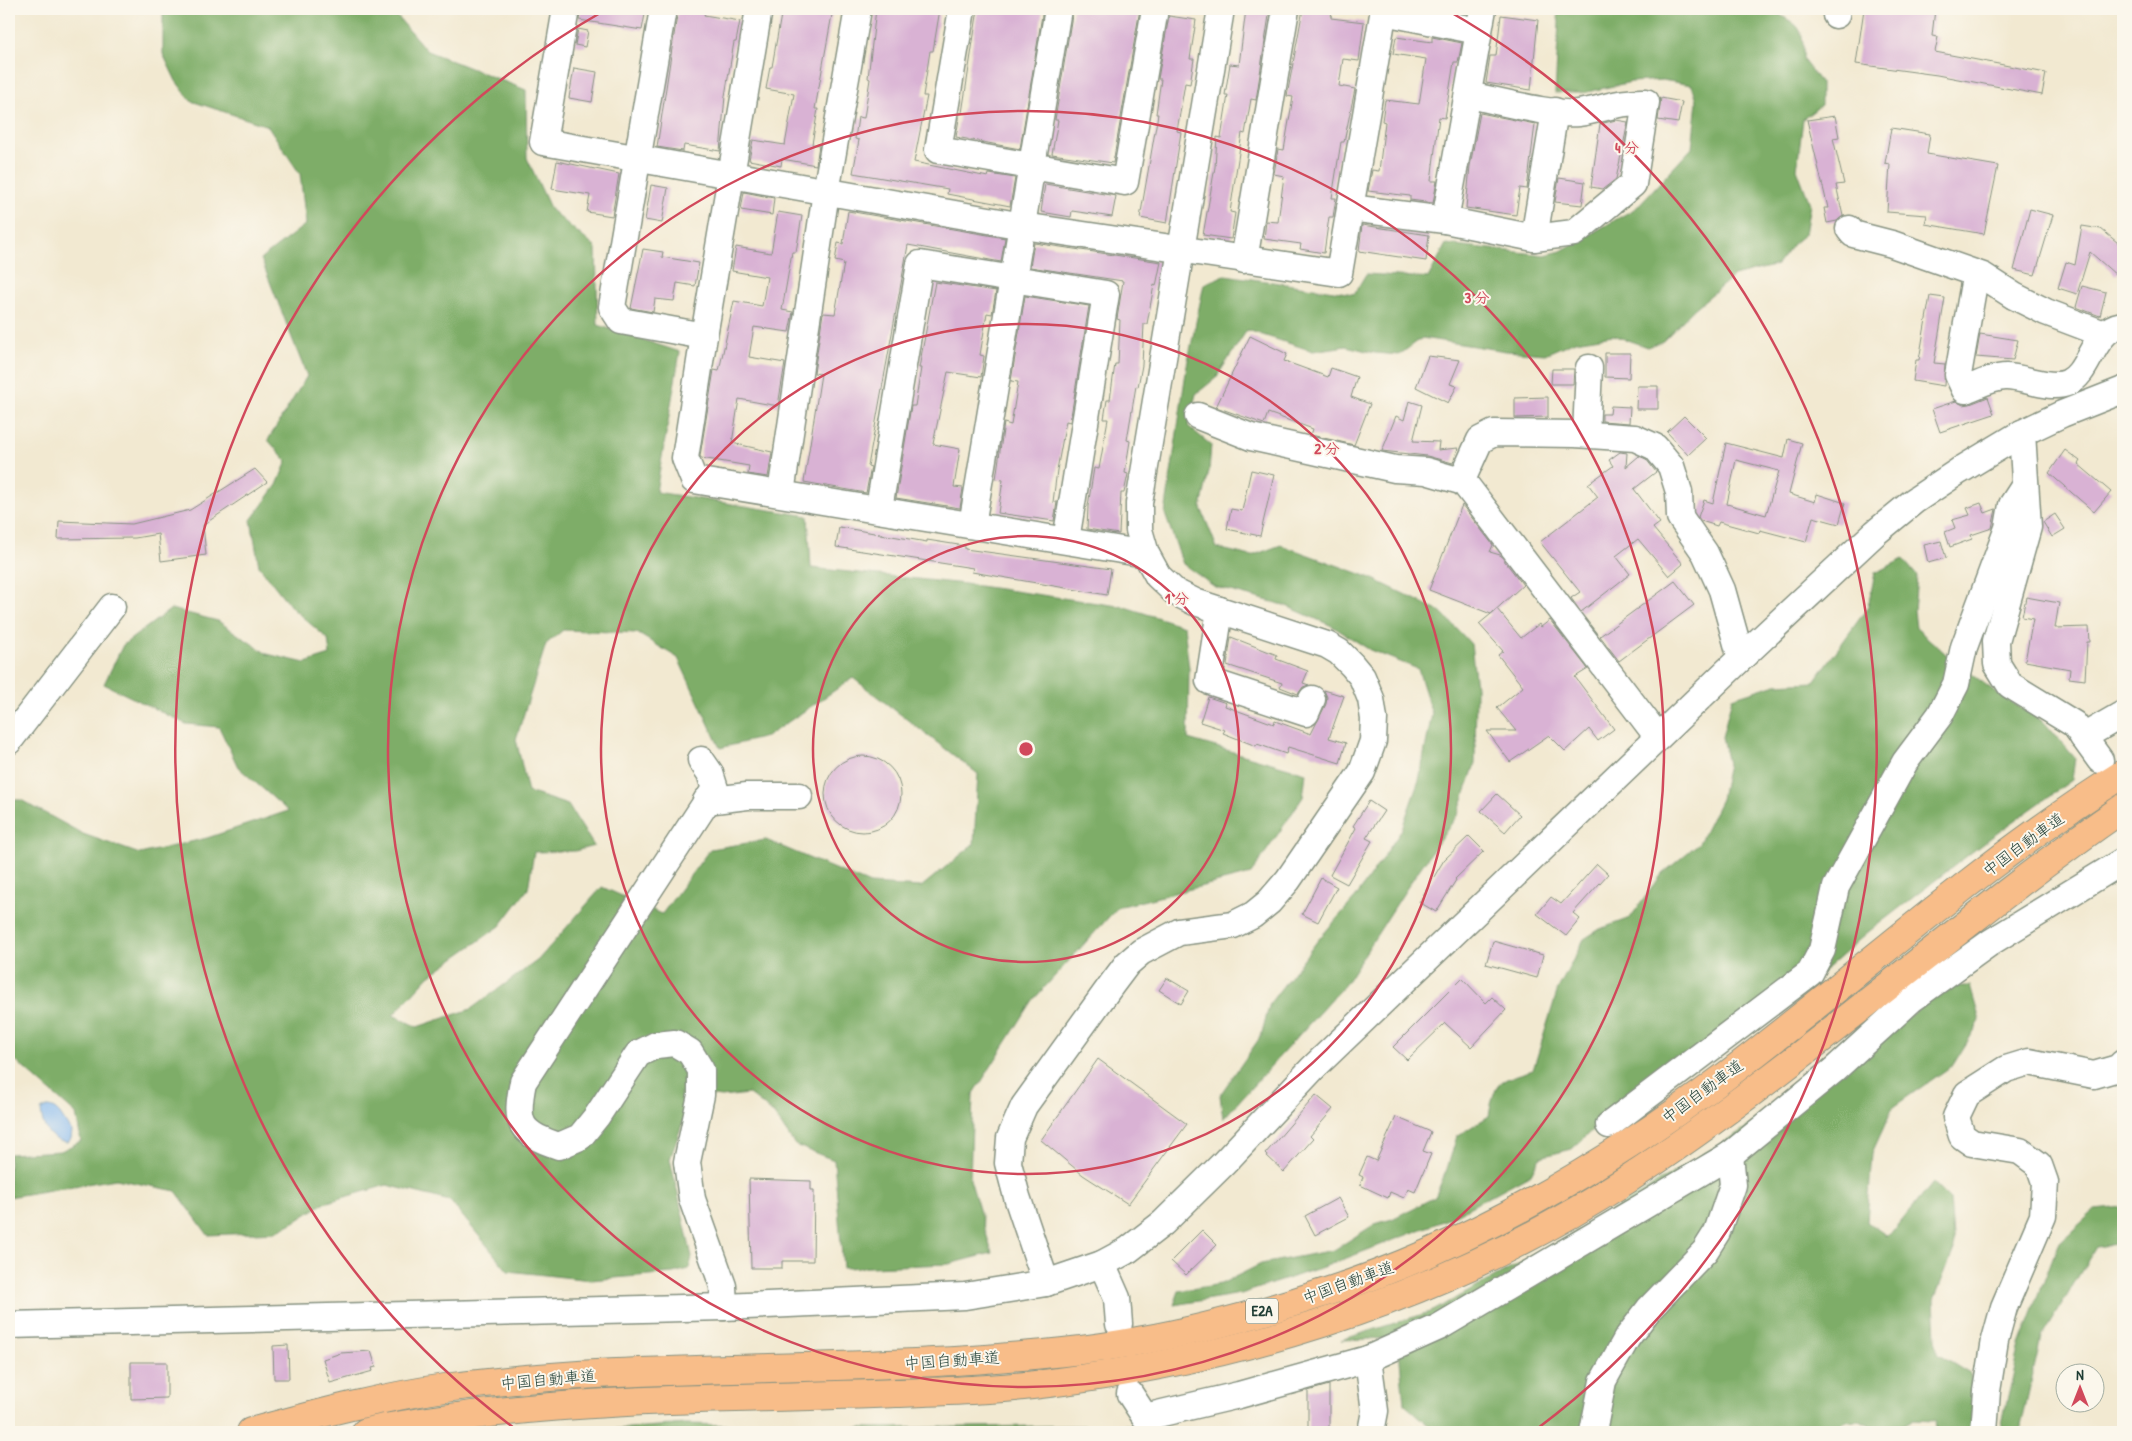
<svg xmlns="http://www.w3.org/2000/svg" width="2132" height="1441" viewBox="0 0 2132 1441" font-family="'Patrick Hand','Klee One',sans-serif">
<rect width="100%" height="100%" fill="#fbf7ec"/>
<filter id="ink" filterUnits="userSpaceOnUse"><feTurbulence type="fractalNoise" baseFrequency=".02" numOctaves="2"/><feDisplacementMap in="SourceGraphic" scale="10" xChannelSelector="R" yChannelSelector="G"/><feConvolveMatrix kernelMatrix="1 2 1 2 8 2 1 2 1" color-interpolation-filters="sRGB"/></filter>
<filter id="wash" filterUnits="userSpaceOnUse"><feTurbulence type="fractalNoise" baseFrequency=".0096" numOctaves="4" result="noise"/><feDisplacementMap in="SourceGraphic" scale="20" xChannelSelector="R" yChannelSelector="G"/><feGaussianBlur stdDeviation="1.12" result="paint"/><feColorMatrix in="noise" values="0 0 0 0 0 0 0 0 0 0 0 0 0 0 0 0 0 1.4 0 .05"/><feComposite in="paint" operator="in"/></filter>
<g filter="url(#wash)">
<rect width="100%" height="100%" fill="#f2e9d1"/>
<g fill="#7ead67" stroke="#4e754e" fill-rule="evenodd">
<path d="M 163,9 L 391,9 L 427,51 L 526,90 L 527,158 L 551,210 L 596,248 L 598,325 L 680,352 L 656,492 L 808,516 L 811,568 L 965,584 L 1125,607 L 1184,626 L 1189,669 L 1188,739 L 1306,773 L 1303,797 L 1251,874 L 1118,907 L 1033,1000 L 973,1095 L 970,1179 L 992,1253 L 949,1264 L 843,1268 L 834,1160 L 795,1145 L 773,1113 L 749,1094 L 722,1097 L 706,1095 L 685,1116 L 670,1159 L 692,1257 L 689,1269 L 673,1273 L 591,1280 L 508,1271 L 450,1201 L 387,1185 L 324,1203 L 296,1221 L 275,1232 L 208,1235 L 176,1191 L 116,1179 L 9,1197 L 9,1154 L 61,1151 L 81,1141 L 76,1114 L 9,1055 L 9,800 L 21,800 L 83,834 L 140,854 L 207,838 L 288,811 L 238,767 L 219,727 L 186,724 L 104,684 L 123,645 L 171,609 L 218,621 L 267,654 L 305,663 L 330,655 L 328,639 L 292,608 L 259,566 L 251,520 L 277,485 L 287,461 L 268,440 L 307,376 L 261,259 L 306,224 L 300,174 L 268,126 L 191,101 L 176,81 L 163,54 ZM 563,630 L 637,633 L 678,658 L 720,748 L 766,737 L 853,678 L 978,774 L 974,844 L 921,887 L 870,884 L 766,840 L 710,849 L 662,914 L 602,887 L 538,960 L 471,1009 L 417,1027 L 393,1015 L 429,976 L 500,926 L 528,889 L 534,852 L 575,851 L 594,846 L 568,805 L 528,792 L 516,739 L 546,644 Z"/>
<path d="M 1556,9 L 1770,9 C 1799,27 1804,23 1803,60 L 1821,83 L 1821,105 L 1803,119 L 1797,169 L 1810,204 L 1805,234 L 1793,244 L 1777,265 L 1734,276 L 1694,309 L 1663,341 L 1647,347 L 1613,335 L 1575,341 L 1545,354 L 1506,351 L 1422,338 L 1399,355 L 1375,353 L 1346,346 L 1313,351 L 1247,330 L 1216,378 L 1196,394 L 1188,426 L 1211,445 L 1209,471 L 1201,508 L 1217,548 L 1251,556 L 1281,545 L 1369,577 L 1441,612 L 1471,644 L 1476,687 L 1475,764 L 1458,814 L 1412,880 L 1346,983 L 1223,1119 L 1220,1095 L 1261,1036 L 1270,1003 L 1318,940 L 1356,897 L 1401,831 L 1419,780 L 1432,714 L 1418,669 L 1370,650 L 1332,626 L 1284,605 L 1215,587 L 1183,564 L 1165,514 L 1187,365 L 1204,284 L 1225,275 L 1354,294 L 1366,274 L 1428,278 L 1446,244 L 1545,255 L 1561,251 L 1636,208 L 1692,148 L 1697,101 L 1692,85 L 1662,80 L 1631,82 L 1583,93 L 1555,93 L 1559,22 Z"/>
<path d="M 1903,559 L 1917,576 L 1914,611 L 1916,628 L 1953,660 L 1997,693 L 2044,722 L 2075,758 L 2072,780 L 1989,839 L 1867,933 L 1786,1004 L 1619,1105 L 1572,1149 L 1540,1157 L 1531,1174 L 1448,1219 L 1326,1266 L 1241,1294 L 1174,1305 L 1179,1291 L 1221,1284 L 1261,1264 L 1334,1250 L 1375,1224 L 1392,1219 L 1435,1197 L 1447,1169 L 1457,1136 L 1489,1116 C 1495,1079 1499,1081 1533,1070 L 1558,989 L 1584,939 L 1600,929 L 1630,918 L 1662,874 L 1699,843 L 1721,799 L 1728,764 L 1722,737 L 1732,698 L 1776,684 L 1814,682 L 1868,607 L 1875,573 Z"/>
<polygon points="1947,986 1970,986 1980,1021 1953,1065 1893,1107 1872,1153 1867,1222 1886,1235 1896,1228 1933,1182 1950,1199 1954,1249 1934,1300 1937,1354 1970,1374 1975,1401 1970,1432 1936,1432 1935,1421 1912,1420 1892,1432 1883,1432 1860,1420 1844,1421 1833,1432 1436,1432 1404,1404 1398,1338 1341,1340 1433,1311 1570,1236 1746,1128 1913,1014"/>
<polygon points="2123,1207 2123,1243 2096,1247 2041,1338 2021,1426 2022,1432 2002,1432 2002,1423 2020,1345 2058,1244 2095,1210"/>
<polygon points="686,1424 873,1428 1136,1425 1140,1432 574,1432"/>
</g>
<path fill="#80b6ef" stroke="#507a92" d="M 47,1107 C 60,1107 63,1122 72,1131 L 71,1139 L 67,1142 C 49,1141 42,1126 41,1110 Z"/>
<g id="blocks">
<g fill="#d9b2d4" fill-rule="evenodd">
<polygon points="581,9 646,9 642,30 579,20"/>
<polygon points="678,9 705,12 704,15 740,21 736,42 734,42 725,96 720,151 684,145 683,151 657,147"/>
<polygon points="782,9 833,9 815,109 818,109 812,144 819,145 816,165 782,159 781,166 749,160 753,140 785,145 794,94 766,89 770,67 772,67"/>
<polygon points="876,9 940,9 933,51 930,51 923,96 927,96 914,162 988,177 989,174 1015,178 1010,206 947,194 948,189 853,173 859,140 855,139 858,117 864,118 870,79 868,78"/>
<polygon points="978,9 1043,9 1020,149 956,137 960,113 962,113"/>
<polygon points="1073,9 1140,9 1113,163 1052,154 1058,120 1055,120"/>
<polygon points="1246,9 1270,9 1256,100 1251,99 1245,134 1242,133 1230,212 1235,213 1231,239 1203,235 1215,167 1217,137 1221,138 1228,95 1225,95 1230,64 1239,65"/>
<polygon points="1303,9 1332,9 1331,18 1364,22 1359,61 1343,59 1339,86 1355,89 1344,142 1341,142 1332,198 1336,198 1333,217 1329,217 1324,253 1300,249 1301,244 1264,239 1266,221 1278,222 1284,176 1274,174 1278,149 1284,150 1293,97 1287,96"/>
<polygon points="1864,9 1935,9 1932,36 1938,37 1935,52 2046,73 2042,95 1937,75 1856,64"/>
<polygon points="1501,15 1538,20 1531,90 1486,83 1490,56 1496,56"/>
<polygon points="1169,16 1196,20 1190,59 1194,59 1190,84 1185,83 1177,131 1181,132 1167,223 1140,218 1158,114 1156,114 1161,79 1158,79"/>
<polygon points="578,29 588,31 585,47 575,45"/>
<polygon points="1396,37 1432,42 1432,37 1462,43 1458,62 1454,62 1445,118 1439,117 1431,181 1437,181 1433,203 1410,200 1410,196 1368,191 1372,170 1379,171 1385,122 1382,121 1385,100 1419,104 1426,59 1393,54"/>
<polygon points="574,68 597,72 592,102 569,98"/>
<polygon points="1661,98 1682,102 1678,123 1658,120"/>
<polygon points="1480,113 1535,124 1527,189 1520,188 1516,215 1466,208 1470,166"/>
<polygon points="1835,116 1839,137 1833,138 1844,184 1836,185 1843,216 1837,221 1827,223 1824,208 1828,208 1807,120"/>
<polygon points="1616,120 1628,122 1616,179 1603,189 1591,187 1600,124"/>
<polygon points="1891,128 1930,134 1927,154 1998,166 1984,234 1925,224 1927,215 1887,212 1890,164 1885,163"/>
<polygon points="557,161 619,174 612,216 587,212 590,195 552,189"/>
<polygon points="1559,178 1585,182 1582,205 1555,202"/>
<polygon points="1045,184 1116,196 1112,217 1072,211 1071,217 1041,212"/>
<polygon points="651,185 668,188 662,223 645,220"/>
<polygon points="744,192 774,198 772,215 741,210"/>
<polygon points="2030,209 2053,215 2035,275 2014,270"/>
<polygon points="848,211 1005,238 1001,262 908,245 868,466 871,467 866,493 804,482 821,374 814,373 823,313 835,314 844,263 835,261 838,243 843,244"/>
<polygon points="778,212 802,216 796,252 792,252 782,310 793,312 789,332 754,327 749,357 785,363 778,406 739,399 732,443 772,452 768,477 748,474 749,466 701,458 700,456 714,370 719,371 734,301 762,306 767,277 732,271 736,247 771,253"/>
<polygon points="1362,225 1429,235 1426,261 1359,251"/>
<polygon points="2082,226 2101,229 2123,247 2123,267 2116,275 2090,252 2077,294 2058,288 2066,262 2075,265"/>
<polygon points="1034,243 1161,262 1156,286 1154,285 1147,324 1144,324 1142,365 1138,387 1136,386 1127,440 1130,441 1125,473 1128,474 1124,493 1121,493 1119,534 1087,529 1088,506 1094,468 1099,469 1108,419 1104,419 1107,400 1110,400 1115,364 1118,364 1120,320 1117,319 1123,281 1030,267"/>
<polygon points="643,249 663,252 662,257 699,263 695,286 677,283 674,301 655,299 653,312 631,308"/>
<polygon points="935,282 996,291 992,314 987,313 980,355 984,356 981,377 948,372 933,444 960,449 954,487 963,488 960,508 896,498 911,406 915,406 921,368 919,368"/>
<polygon points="2082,286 2106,292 2100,316 2076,307"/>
<polygon points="1025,296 1089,306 1070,422 1066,421 1057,470 1053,502 1057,502 1054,521 998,513 1003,480 996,479 1004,423 1011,425 1018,382 1011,381"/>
<polygon points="1930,296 1945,298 1934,363 1945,364 1944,386 1913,381 1916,360 1919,360"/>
<polygon points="1980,334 2018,340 2013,360 1976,357"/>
<polygon points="1250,336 1287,354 1284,361 1328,377 1331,368 1357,377 1351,397 1370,404 1354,445 1311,435 1313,429 1268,413 1264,424 1216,407"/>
<polygon points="1605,353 1630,353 1629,378 1605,377"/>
<polygon points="1428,356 1460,360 1450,384 1457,386 1448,403 1416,387"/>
<polygon points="1552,369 1574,369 1573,384 1551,384"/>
<polygon points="1637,386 1658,386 1658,409 1636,409"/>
<polygon points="1548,397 1548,417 1515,418 1515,398"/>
<polygon points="1988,397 1994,414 1940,432 1932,409 1956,401 1963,405 1970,404"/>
<polygon points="1409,401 1422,405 1413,441 1439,442 1438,450 1458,448 1453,463 1427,456 1382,451 1396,416 1404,420"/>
<polygon points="1611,406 1630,407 1629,423 1602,421 1602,414 1610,414"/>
<polygon points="1684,416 1706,438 1688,455 1667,432"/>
<path d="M 1788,439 L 1802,443 L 1789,494 L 1815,502 L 1817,494 L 1845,503 L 1839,524 L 1813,517 L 1806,542 L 1760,530 L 1759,533 L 1719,522 L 1717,526 L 1701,521 L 1698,517 L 1704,500 L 1713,503 L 1726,443 L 1784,458 ZM 1736,460 L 1779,471 L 1766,515 L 1727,504 Z"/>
<polygon points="2065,450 2080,461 2078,464 2111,492 2094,512 2049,473"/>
<polygon points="1620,452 1627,453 1626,467 1639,456 1646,459 1656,472 1634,489 1660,523 1653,528 1683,564 1669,576 1638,539 1616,556 1630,574 1581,612 1571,598 1580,592 1540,542 1598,497 1588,484 1613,466 1609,460"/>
<polygon points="255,469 267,482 203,525 206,555 161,561 158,534 135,538 58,539 59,521 132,524 190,510"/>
<polygon points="1251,470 1274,475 1260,536 1227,529 1231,509 1242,511"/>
<polygon points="1981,503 1985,513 1996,509 1992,528 1971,535 1972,539 1950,547 1945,532 1955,528 1952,520 1970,515 1967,508"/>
<polygon points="1462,505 1493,545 1490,552 1500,555 1523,585 1491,614 1429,590"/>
<polygon points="2055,514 2065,529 2052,537 2043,522"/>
<polygon points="839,527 927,542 927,540 965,546 965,549 1111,569 1107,595 972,572 973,568 836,547"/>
<polygon points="1941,541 1946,558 1928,563 1924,545"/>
<polygon points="1675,581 1694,605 1619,661 1600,636"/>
<polygon points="2026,597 2059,603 2055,628 2089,627 2090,642 2087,642 2085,680 2069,678 2070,669 2025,661 2033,619 2022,617"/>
<polygon points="1497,609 1521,638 1539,624 1541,627 1550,620 1588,669 1575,677 1614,729 1598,741 1589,729 1565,751 1549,735 1510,762 1487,731 1516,731 1497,708 1523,687 1498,655 1503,651 1479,624"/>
<polygon points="1231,637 1277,655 1276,659 1308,671 1303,683 1309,685 1303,687 1298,694 1280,687 1282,683 1227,665"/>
<polygon points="1324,690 1344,696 1329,738 1346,743 1340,763 1288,747 1286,754 1257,744 1256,746 1223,733 1225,730 1200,722 1208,697 1226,703 1225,706 1274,724 1275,721 1311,734 1326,704 1327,697"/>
<circle cx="863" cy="794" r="38"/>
<polygon points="1497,794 1520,815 1505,832 1481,811"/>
<polygon points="1369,801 1384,811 1366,838 1372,841 1347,884 1330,875 1356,828 1353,826"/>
<polygon points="1469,836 1484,851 1455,879 1456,880 1436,912 1419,902 1444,860"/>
<polygon points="1597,864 1608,874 1573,913 1580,919 1566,936 1537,914 1551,897 1561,904"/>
<polygon points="1321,878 1337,887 1318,922 1302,914"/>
<polygon points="1493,941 1543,955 1537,978 1486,964"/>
<polygon points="1167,978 1189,991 1181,1004 1159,990"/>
<polygon points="1462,978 1486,1003 1492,997 1506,1010 1471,1047 1445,1023 1407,1060 1393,1047"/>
<polygon points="1098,1059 1187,1124 1128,1204 1083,1175 1041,1140"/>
<polygon points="1316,1095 1333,1109 1310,1136 1313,1139 1284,1172 1265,1154"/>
<polygon points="1396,1117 1431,1132 1423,1151 1431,1154 1415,1192 1408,1189 1404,1198 1390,1192 1388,1198 1360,1185 1363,1177 1359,1175 1367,1157 1376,1161"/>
<polygon points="749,1179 811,1181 811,1190 814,1190 813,1261 782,1261 782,1268 751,1268"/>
<polygon points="1338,1198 1349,1217 1315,1235 1305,1216"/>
<polygon points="1202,1230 1217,1245 1186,1275 1171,1261"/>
<polygon points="288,1345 289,1379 274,1379 273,1346"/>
<polygon points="371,1351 376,1367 372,1368 373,1371 330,1383 323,1359 341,1353"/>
<polygon points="131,1362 167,1362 167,1398 131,1399"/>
<polygon points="1329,1385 1329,1432 1308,1432 1308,1391"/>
</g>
</g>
</g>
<g filter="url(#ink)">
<use href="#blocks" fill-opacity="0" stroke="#889382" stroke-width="1"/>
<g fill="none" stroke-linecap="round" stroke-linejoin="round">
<g stroke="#889382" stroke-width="29">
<g id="minor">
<polyline points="566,9 543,142 1023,226 1339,273 1384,9"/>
<polyline points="663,9 612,307 621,321 704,336 685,458 694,480 1146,554"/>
<polyline points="962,9 938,150 1125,182 1155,9"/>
<polyline points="1384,12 1478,31"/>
<polyline points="1836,15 1837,9"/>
<path d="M 1350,208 L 1445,220 L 1534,238 L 1574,233 L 1633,184 L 1646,102 C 1619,101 1604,109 1579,113 C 1553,116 1496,100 1468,95"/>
<polyline points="1445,220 1483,9"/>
<polyline points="1849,229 1853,234 1892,244 1983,276 2014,296 2046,312 2104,334"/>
<polyline points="1534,238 1555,111"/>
<polyline points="1244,260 1286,9"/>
<path d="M 1978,275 L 1974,283 L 1958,375 L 1965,390 C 1978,385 1993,377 2006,377 C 2024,377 2050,390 2067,383 C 2091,373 2091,330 2122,325"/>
<polyline points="704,336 759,9"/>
<polyline points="1198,416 1251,437 1395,469 1426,471 1464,482"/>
<polyline points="2022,433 2028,527 1996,641 1997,664 2010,685 2074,724 2100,760"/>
<polyline points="1586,434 1589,368"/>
<polyline points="781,493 826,192 858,9"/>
<polyline points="879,508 920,264 1106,294 1066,540"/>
<polyline points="972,525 1058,9"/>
<polyline points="1220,610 1209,681 1306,713 1312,699"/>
<polyline points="1658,737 1462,480 1480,440 1494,433 1575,434 1635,438 1655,447 1671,466 1679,492 1680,517 1705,553 1722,590 1741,658"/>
<polyline points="2083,737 2123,714"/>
<polyline points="9,741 112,607"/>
<path d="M 701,760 L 710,773 L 715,789 L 523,1082 C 515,1122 518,1133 559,1146 L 580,1137 L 597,1116 L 638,1054 L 656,1045 L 675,1043 L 690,1052 L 701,1070 L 701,1095 L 687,1162 L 692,1199 L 723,1286 L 724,1307"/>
<polyline points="706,801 747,796 799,796"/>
<polyline points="1609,1125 1810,973 1822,950 1836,887 1905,762 1940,715 1956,684 1964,647 2008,528 2012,505 2025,485"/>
<polyline points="1102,1264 1117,1298 1119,1324"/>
<polyline points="1046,1283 1017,1197 1008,1163 1010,1138 1024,1106 1112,984 1127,964 1141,952 1179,932 1233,925 1253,915 1269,902 1288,880 1362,772 1373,741 1374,719 1371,699 1362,677 1352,665 1339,652 1327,645 1195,602 1175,592 1158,576 1146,554 1139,530 1139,503 1221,9"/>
<polyline points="9,1325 724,1307 965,1296 1046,1283 1102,1264 1128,1250 1163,1223 1223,1164 1312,1069 1741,658 1875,533 1914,501 1959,471 2022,433 2062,414 2123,390"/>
<polyline points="1368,1359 1375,1411 1371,1432"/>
<polyline points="1130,1394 1145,1417 1239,1395 1368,1359 1439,1327 1730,1155 1834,1070 1912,999 1991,942 2123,861"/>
<polyline points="1593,1432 1603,1381 1627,1338 1649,1309 1705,1251 1717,1232 1733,1185 1730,1155"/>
<polyline points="1984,1432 1987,1391 1995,1340 2004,1307 2043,1216 2045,1182 2039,1165 2020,1151 1972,1143 1962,1136 1956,1117 1967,1094 2006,1069 2029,1062 2094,1075 2118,1068 2123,1063"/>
</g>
</g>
<g stroke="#889382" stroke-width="30">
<g id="highway">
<path d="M 251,1432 C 317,1414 384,1396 452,1387 C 628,1364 807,1372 985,1359 C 1036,1355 1087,1351 1138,1341 C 1201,1330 1265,1312 1326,1292 C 1465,1248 1606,1166 1723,1078 C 1856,978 1980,863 2123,774"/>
<path d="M 366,1432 C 404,1423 443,1419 481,1414 C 618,1397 757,1399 896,1393 C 947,1391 999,1390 1050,1383 C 1256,1356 1453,1293 1628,1179 C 1802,1066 1953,925 2123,808"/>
</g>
</g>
<use href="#minor" stroke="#fff" stroke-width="26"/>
<use href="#highway" stroke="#f8bd89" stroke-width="28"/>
</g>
</g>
<g fill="none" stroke="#d1495b" stroke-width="2.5">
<circle cx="1026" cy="749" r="213"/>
<circle cx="1026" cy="749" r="425"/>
<circle cx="1026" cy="749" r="638"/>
<path d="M514 1428A850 850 0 0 1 607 9M1445 9A850 850 0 0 1 1538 1428"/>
</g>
<g text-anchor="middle" stroke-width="4" stroke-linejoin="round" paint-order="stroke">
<rect fill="#fbf7ec" stroke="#61756b" stroke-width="1" x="1246" y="1298.5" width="32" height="25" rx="4"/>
<g font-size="15" font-weight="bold" fill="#1f3d34">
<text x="1262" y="1316">E2A</text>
</g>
<g font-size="16" fill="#1f3d34" stroke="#fbf7ec">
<text transform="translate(2023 844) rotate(-36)" y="6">中国自動車道</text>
<text transform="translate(1702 1091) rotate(-36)" y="6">中国自動車道</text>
<text transform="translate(1348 1282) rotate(-20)" y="6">中国自動車道</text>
<text transform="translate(952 1360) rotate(-4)" y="6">中国自動車道</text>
<text transform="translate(548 1379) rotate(-5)" y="6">中国自動車道</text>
</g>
</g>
<circle cx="1026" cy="749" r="8" fill="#d1495b" stroke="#fbf7ec" stroke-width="2.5"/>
<g font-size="15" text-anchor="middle" font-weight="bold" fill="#d1495b" stroke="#fbf7ec" stroke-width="4" stroke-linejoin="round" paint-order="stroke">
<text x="1627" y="153">4 分</text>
<text x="1477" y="303">3 分</text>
<text x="1327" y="454">2 分</text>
<text x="1177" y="604">1 分</text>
</g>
<rect width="2132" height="1441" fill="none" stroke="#fbf7ec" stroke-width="30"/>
<g transform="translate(2080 1388)"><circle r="24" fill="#fbf7ec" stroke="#a3ada2"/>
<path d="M0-4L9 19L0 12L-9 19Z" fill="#d1495b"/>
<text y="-8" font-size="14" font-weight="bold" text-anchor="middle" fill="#1f3d34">N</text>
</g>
</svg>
